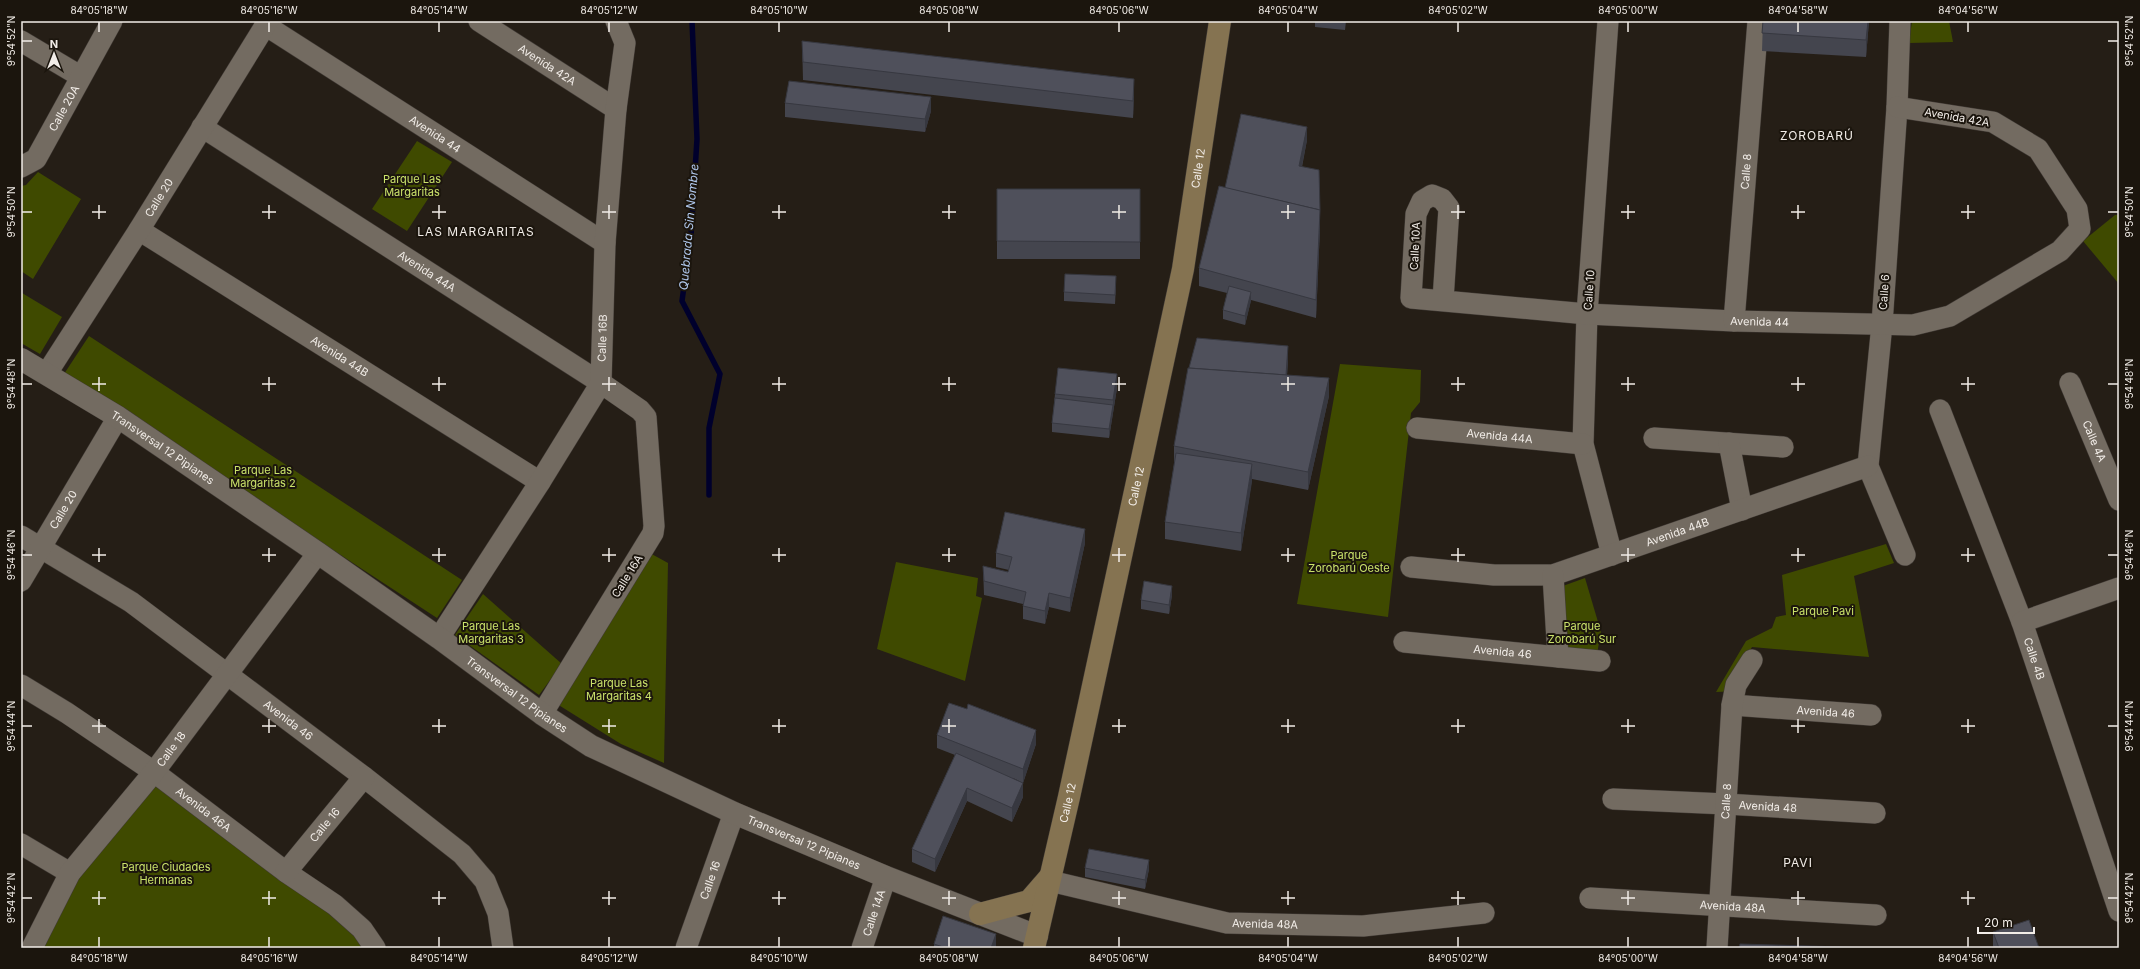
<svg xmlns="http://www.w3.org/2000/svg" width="2140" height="969" viewBox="0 0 2140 969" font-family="Inter,sans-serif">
<rect width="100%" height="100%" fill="#251e16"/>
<g fill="#3f4a00">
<polygon points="1912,21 1949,21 1953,42 1909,43"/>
<polygon points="417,141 452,162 407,231 372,209"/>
<polygon points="38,172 81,199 33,279 21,271 21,186 26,185"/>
<polygon points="2115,215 2119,215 2119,284 2083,241"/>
<polygon points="22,293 62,317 40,354 21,343"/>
<polygon points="89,336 462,580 437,618 64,374"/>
<polygon points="1340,364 1421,370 1420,402 1411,413 1388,617 1297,604"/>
<polygon points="1886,544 1894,563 1854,576 1869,657 1752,647 1740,667 1739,691 1716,692 1746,641 1772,628 1776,617 1786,615 1782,575"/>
<polygon points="648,552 668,563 664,763 621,744 557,704"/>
<polygon points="896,562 978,578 976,596 982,598 965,681 877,649"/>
<polygon points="1585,578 1601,632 1597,654 1566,651 1560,587"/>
<polygon points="483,594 562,664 539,695 455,635"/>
<polygon points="154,772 371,948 32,948 70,873"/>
</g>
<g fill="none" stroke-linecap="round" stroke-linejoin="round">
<polyline stroke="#00002c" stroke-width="5.5" points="692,21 697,139 691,235 682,301 720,374 709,428 709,495"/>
<g stroke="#403a35" stroke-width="22">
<g id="minor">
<path id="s1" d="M 479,21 L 616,109"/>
<polyline points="1608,21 1587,314 1583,444 1612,555"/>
<polyline points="1900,21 1897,107 1882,324 1868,466 1905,555"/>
<path id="s2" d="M 265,25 L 605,243"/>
<polyline points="21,41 80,76"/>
<path id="s3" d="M 202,127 L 601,383 L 640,410 L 646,417 L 654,526 L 653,533 L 542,714"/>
<path id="s4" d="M 21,167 L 36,159 L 112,21"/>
<path id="s5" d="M 139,230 L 540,482"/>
<path id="s6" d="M 1443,300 L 1449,208 L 1442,199 L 1432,195 L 1422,201 L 1416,214 L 1411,298 L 1587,314 L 1734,321 L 1913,325 L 1950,316 L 2060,251 L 2080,229 L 2077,209 L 2038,149 L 1993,122 L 1897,107"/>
<path id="s7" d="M 1734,321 L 1758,21"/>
<path id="s8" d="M 47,373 L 139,230 L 268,21"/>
<path id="s9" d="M 2070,383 L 2119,500"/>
<path id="s10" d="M 1940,410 L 2022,622 L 2119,911"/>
<path id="s11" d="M 1417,428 L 1583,444"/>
<polyline points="1654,438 1783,447"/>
<polyline points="1729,443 1742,510"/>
<path id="s12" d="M 21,536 L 131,602 L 364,777 L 462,854 L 485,881 L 498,913 L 503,948"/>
<path id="s13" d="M 1411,567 L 1494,575 L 1553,575 L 1868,466"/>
<polyline points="1553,575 1558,657"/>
<path id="s14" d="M 21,581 L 118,417"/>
<polyline points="2022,622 2119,588"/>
<path id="s15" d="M 439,638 L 540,482 L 601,383 L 605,243 L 616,109 L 625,43 L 616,21"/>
<path id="s16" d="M 1404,642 L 1600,661"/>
<path id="s17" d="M 21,685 L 67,713 L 154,772 L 286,872 L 335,905 L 362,929 L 375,948"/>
<path id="s18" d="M 1732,705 L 1871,715"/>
<path id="s19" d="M 1613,799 L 1726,804 L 1875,813"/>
<polyline points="21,844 70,873"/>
<path id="s20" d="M 286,872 L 364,777"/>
<path id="s21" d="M 1050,881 L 1227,923 L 1363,926 L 1484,913"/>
<path id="s22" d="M 1590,898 L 1876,915"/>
<path id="s23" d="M 32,948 L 70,873 L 154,772 L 318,553"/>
<path id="s24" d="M 686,948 L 734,813"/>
<path id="s25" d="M 862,948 L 886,877"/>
<path id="s26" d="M 1717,948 L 1732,705 L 1736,685 L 1752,660"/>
</g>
</g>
<g stroke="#403a35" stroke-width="23">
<g id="tertiary">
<path id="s27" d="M 21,359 L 118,417 L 318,553 L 439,638 L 542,714 L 591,746 L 734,813 L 886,877 L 1037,936"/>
</g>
</g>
<g stroke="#403a35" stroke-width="23">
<g id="secondary">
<polyline points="980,914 1029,901 1049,878"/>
<path id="s28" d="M 1034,948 L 1069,797 L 1183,269 L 1220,21"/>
</g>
</g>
<use href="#minor" stroke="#736b61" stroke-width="21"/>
<use href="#tertiary" stroke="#736b61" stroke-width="22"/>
<use href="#secondary" stroke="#857351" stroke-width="22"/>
</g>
<g fill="#44454e">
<polygon points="1315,21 1346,21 1345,30 1315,27"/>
<polygon points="1763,21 1869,21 1866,57 1762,51"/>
<polygon points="802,41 1134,96 1133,118 803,80"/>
<polygon points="785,103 931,111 925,132 785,117"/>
<polygon points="1307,140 1302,167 1320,228 1316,318 1251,300 1245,325 1223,319 1223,310 1227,293 1199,286 1199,268 1225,188"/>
<rect x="997" y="189" width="143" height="70"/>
<polygon points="1116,286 1115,304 1064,301 1064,292"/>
<polygon points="1288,360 1287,375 1329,396 1308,490 1252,479 1241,551 1165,539 1165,522 1174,464 1174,446"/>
<polygon points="1117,388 1109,438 1052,432 1052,423 1055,394"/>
<polygon points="1085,543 1070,612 1049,607 1045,624 1023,619 1023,604 984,595 983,566 1008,572 1009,570 996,567 996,553"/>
<polygon points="1172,595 1169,614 1141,609 1141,600"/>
<polygon points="937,735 1036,744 1023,783 1013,778 1023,797 1012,822 967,801 935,872 912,862 912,849 955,755 937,748"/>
<polygon points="1085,868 1149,869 1145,889 1085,877"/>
<polygon points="1993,932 2039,948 1994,948 1993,946"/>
<polygon points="996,934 996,948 934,948 934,944"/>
</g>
<g fill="#373840">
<polygon points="1868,21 1869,21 1866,57 1866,40"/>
<polygon points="1134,79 1134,96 1133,118 1133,101"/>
<polygon points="931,97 931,111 925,132 925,119"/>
<polygon points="1307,127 1307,140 1299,180 1299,166"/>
<polygon points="1320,210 1320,228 1316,318 1316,300"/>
<polygon points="1251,292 1251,301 1245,325 1245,316"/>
<polygon points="1288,346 1288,360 1286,393 1286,379"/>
<polygon points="1117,374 1117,388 1109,438 1109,429 1113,405 1113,400"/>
<polygon points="1329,378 1329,396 1308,490 1308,472"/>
<polygon points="1252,464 1252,482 1241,551 1241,533"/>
<polygon points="1085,529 1085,543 1070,612 1070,598"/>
<polygon points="1172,586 1172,595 1169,614 1169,605"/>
<polygon points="1049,593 1049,607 1045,624 1045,611"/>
<polygon points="1036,730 1036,744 1023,783 1023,769"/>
<polygon points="1023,783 1023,797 1012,822 1012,808"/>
<polygon points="967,788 967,801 935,872 935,859"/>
<polygon points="1149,860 1149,869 1145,889 1145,880"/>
<polygon points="996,934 996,948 991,948"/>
</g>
<g fill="#4f505b" stroke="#373840">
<polygon points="1763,21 1868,21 1866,40 1762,33"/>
<polygon points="802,41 1134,79 1133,101 803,62"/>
<polygon points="789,81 931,97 925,119 785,103"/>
<polygon points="1241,114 1307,127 1299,166 1319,170 1320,210 1225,188"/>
<polygon points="1219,186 1320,210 1316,300 1199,268"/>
<polygon points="997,189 1140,189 1140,242 997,241"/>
<polygon points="1065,274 1116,276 1115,295 1064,292"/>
<polygon points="1229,286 1251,292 1245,316 1223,310"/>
<polygon points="1197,338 1288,346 1286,375 1189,368"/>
<polygon points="1058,368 1117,374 1113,400 1055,394"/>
<polygon points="1188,368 1329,378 1308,472 1174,446"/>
<polygon points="1055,398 1113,405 1109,429 1052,423"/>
<polygon points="1176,453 1252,464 1241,533 1165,522"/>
<polygon points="1005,512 1085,529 1070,598 1049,593 1045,611 1023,606 1026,592 984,581 983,566 1008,572 1012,557 996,553"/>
<polygon points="1144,581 1172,586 1169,605 1141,600"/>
<polygon points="949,703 967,709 968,704 1036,730 1023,769 937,735"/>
<polygon points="956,753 1023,783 1012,808 967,788 935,859 912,849"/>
<polygon points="1089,849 1149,860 1145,880 1085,868"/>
<polygon points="943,916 996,934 991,948 946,948 934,944"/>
<polygon points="2029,920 2039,948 1999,948 1993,932"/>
<polygon points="1740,944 1877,948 1739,948"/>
</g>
<path fill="none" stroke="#f2ede8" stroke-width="1.5" d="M 99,22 L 99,32M 269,22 L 269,32M 439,22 L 439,32M 609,22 L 609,32M 779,22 L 779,32M 949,22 L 949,32M 1119,22 L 1119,32M 1288,22 L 1288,32M 1458,22 L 1458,32M 1628,22 L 1628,32M 1798,22 L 1798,32M 1968,22 L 1968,32M 22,41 L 32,41M 2108,41 L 2118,41M 99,205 L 99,219M 269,205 L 269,219M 439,205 L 439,219M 609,205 L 609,219M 779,205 L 779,219M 949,205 L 949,219M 1119,205 L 1119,219M 1288,205 L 1288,219M 1458,205 L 1458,219M 1628,205 L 1628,219M 1798,205 L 1798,219M 1968,205 L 1968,219M 22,212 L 32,212M 92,212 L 106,212M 262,212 L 276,212M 432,212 L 446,212M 602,212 L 616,212M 772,212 L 786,212M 942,212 L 956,212M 1112,212 L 1126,212M 1281,212 L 1295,212M 1451,212 L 1465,212M 1621,212 L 1635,212M 1791,212 L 1805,212M 1961,212 L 1975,212M 2108,212 L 2118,212M 99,377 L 99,391M 269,377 L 269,391M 439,377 L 439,391M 609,377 L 609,391M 779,377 L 779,391M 949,377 L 949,391M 1119,377 L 1119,391M 1288,377 L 1288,391M 1458,377 L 1458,391M 1628,377 L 1628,391M 1798,377 L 1798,391M 1968,377 L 1968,391M 22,384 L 32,384M 92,384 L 106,384M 262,384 L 276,384M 432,384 L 446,384M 602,384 L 616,384M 772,384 L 786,384M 942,384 L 956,384M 1112,384 L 1126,384M 1281,384 L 1295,384M 1451,384 L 1465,384M 1621,384 L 1635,384M 1791,384 L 1805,384M 1961,384 L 1975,384M 2108,384 L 2118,384M 99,548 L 99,562M 269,548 L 269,562M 439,548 L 439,562M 609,548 L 609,562M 779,548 L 779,562M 949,548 L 949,562M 1119,548 L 1119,562M 1288,548 L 1288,562M 1458,548 L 1458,562M 1628,548 L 1628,562M 1798,548 L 1798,562M 1968,548 L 1968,562M 22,555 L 32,555M 92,555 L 106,555M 262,555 L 276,555M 432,555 L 446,555M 602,555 L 616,555M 772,555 L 786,555M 942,555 L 956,555M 1112,555 L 1126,555M 1281,555 L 1295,555M 1451,555 L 1465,555M 1621,555 L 1635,555M 1791,555 L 1805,555M 1961,555 L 1975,555M 2108,555 L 2118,555M 99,719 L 99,733M 269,719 L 269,733M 439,719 L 439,733M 609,719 L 609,733M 779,719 L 779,733M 949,719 L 949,733M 1119,719 L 1119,733M 1288,719 L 1288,733M 1458,719 L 1458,733M 1628,719 L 1628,733M 1798,719 L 1798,733M 1968,719 L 1968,733M 22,726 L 32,726M 92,726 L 106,726M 262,726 L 276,726M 432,726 L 446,726M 602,726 L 616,726M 772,726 L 786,726M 942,726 L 956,726M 1112,726 L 1126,726M 1281,726 L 1295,726M 1451,726 L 1465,726M 1621,726 L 1635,726M 1791,726 L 1805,726M 1961,726 L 1975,726M 2108,726 L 2118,726M 99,891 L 99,905M 269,891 L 269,905M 439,891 L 439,905M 609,891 L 609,905M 779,891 L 779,905M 949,891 L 949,905M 1119,891 L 1119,905M 1288,891 L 1288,905M 1458,891 L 1458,905M 1628,891 L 1628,905M 1798,891 L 1798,905M 1968,891 L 1968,905M 22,898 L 32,898M 92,898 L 106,898M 262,898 L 276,898M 432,898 L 446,898M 602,898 L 616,898M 772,898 L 786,898M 942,898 L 956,898M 1112,898 L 1126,898M 1281,898 L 1295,898M 1451,898 L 1465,898M 1621,898 L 1635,898M 1791,898 L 1805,898M 1961,898 L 1975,898M 2108,898 L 2118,898M 99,937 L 99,947M 269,937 L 269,947M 439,937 L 439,947M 609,937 L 609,947M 779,937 L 779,947M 949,937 L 949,947M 1119,937 L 1119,947M 1288,937 L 1288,947M 1458,937 L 1458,947M 1628,937 L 1628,947M 1798,937 L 1798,947M 1968,937 L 1968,947"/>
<g text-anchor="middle" stroke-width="4" stroke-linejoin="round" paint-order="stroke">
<g font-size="11" fill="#f2ede8" stroke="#1b150d">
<text dy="4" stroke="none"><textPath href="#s1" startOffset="81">Avenida 42A</textPath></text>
<text dy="4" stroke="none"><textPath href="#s4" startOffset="75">Calle 20A</textPath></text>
<text transform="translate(1957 117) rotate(10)" y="4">Avenida 42A</text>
<text dy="4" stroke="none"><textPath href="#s2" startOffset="202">Avenida 44</textPath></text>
<text dy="4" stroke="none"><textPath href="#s28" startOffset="797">Calle 12</textPath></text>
<text dy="4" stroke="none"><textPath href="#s7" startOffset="150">Calle 8</textPath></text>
<text dy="4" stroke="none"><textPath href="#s8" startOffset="208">Calle 20</textPath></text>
<text transform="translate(1415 246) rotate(-87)" y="4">Calle 10A</text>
<text dy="4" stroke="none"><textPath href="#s3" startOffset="267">Avenida 44A</textPath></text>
<text transform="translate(1589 290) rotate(-86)" y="4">Calle 10</text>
<text transform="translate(1884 292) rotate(-86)" y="4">Calle 6</text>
<text dy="4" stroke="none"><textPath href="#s6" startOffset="574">Avenida 44</textPath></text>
<text dy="4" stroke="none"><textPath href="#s15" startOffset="347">Calle 16B</textPath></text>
<text dy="4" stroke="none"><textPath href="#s5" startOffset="237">Avenida 44B</textPath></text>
<text dy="4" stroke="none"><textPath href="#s11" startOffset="83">Avenida 44A</textPath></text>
<text dy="4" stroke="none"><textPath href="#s9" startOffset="63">Calle 4A</textPath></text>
<text dy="4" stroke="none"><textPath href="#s27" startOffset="167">Transversal 12 Pipianes</textPath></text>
<text dy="4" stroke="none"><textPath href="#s28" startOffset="473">Calle 12</textPath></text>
<text dy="4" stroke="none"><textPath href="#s14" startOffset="83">Calle 20</textPath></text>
<text dy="4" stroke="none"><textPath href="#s13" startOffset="274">Avenida 44B</textPath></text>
<text transform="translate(627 576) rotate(-58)" y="4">Calle 16A</text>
<text dy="4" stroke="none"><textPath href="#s16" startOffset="99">Avenida 46</textPath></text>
<text dy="4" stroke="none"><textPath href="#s10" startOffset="266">Calle 4B</textPath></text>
<text dy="4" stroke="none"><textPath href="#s27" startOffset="599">Transversal 12 Pipianes</textPath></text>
<text dy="4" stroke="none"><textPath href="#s18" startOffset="94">Avenida 46</textPath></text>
<text dy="4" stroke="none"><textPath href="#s12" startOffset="325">Avenida 46</textPath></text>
<text dy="4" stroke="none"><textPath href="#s23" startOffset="244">Calle 18</textPath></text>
<text dy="4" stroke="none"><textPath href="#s26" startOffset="147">Calle 8</textPath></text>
<text dy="4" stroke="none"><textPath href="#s28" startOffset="149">Calle 12</textPath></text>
<text dy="4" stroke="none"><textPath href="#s19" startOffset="155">Avenida 48</textPath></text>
<text dy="4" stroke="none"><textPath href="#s17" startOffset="221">Avenida 46A</textPath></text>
<text dy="4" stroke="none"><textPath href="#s20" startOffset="61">Calle 16</textPath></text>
<text dy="4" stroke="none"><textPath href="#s27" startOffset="923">Transversal 12 Pipianes</textPath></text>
<text dy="4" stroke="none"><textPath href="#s24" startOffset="72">Calle 16</textPath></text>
<text dy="4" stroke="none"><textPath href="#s22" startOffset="143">Avenida 48A</textPath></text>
<text dy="4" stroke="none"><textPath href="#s25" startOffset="37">Calle 14A</textPath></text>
<text dy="4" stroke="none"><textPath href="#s21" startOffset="220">Avenida 48A</textPath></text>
</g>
<g font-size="11" fill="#cbe36b" stroke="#1b150d">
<text x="412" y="183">Parque Las<tspan x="412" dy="13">Margaritas</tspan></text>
<text x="263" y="474">Parque Las<tspan x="263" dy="13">Margaritas 2</tspan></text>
<text x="1349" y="559">Parque<tspan x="1349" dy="13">Zorobarú Oeste</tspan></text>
<text x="1823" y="615">Parque Pavi</text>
<text x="491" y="630">Parque Las<tspan x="491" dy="13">Margaritas 3</tspan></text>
<text x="1582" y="630">Parque<tspan x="1582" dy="13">Zorobarú Sur</tspan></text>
<text x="619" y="687">Parque Las<tspan x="619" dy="13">Margaritas 4</tspan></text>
<text x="166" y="871">Parque Ciudades<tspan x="166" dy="13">Hermanas</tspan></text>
</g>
<g font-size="12" letter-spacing="1" fill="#f2ede8" stroke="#1b150d">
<text x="1817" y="140">ZOROBARÚ</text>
<text x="476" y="236">LAS MARGARITAS</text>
<text x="1798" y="867">PAVI</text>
</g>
<g font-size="12" font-style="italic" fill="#b1c9ee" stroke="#1b150d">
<text transform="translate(689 227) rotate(-85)" y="4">Quebrada Sin Nombre</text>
</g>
</g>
<rect width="2140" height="969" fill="none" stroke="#1b150d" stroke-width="44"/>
<g transform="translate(54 54)" stroke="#1b150d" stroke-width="3" paint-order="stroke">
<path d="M0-3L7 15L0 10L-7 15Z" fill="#f2ede8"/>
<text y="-6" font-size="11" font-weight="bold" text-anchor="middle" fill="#f2ede8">N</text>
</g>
<path d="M1978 927v6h56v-6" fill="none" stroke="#f2ede8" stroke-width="2"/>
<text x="1984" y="927" font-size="12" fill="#f2ede8" stroke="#1b150d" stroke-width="3" paint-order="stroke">20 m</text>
<rect x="22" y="22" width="2096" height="925" fill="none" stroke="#f2ede8" stroke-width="1.5"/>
<g font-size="10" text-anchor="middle" fill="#f2ede8">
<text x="99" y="14">84°05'18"W</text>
<text x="269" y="14">84°05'16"W</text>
<text x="439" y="14">84°05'14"W</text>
<text x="609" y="14">84°05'12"W</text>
<text x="779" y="14">84°05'10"W</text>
<text x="949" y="14">84°05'08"W</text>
<text x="1119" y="14">84°05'06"W</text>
<text x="1288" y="14">84°05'04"W</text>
<text x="1458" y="14">84°05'02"W</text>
<text x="1628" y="14">84°05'00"W</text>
<text x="1798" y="14">84°04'58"W</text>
<text x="1968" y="14">84°04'56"W</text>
<text transform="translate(11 41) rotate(-90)" y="4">9°54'52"N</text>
<text transform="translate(2129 41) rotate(-90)" y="4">9°54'52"N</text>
<text transform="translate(11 212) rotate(-90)" y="4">9°54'50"N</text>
<text transform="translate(2129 212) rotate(-90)" y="4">9°54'50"N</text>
<text transform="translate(11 384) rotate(-90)" y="4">9°54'48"N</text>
<text transform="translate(2129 384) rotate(-90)" y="4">9°54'48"N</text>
<text transform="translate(11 555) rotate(-90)" y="4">9°54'46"N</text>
<text transform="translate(2129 555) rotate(-90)" y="4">9°54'46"N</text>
<text transform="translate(11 726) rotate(-90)" y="4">9°54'44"N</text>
<text transform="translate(2129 726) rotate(-90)" y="4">9°54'44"N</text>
<text transform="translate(11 898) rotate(-90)" y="4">9°54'42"N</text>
<text transform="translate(2129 898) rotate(-90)" y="4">9°54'42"N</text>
<text x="99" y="962">84°05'18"W</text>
<text x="269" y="962">84°05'16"W</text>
<text x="439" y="962">84°05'14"W</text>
<text x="609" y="962">84°05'12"W</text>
<text x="779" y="962">84°05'10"W</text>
<text x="949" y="962">84°05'08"W</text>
<text x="1119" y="962">84°05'06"W</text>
<text x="1288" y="962">84°05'04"W</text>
<text x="1458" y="962">84°05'02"W</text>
<text x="1628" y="962">84°05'00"W</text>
<text x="1798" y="962">84°04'58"W</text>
<text x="1968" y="962">84°04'56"W</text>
</g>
</svg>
